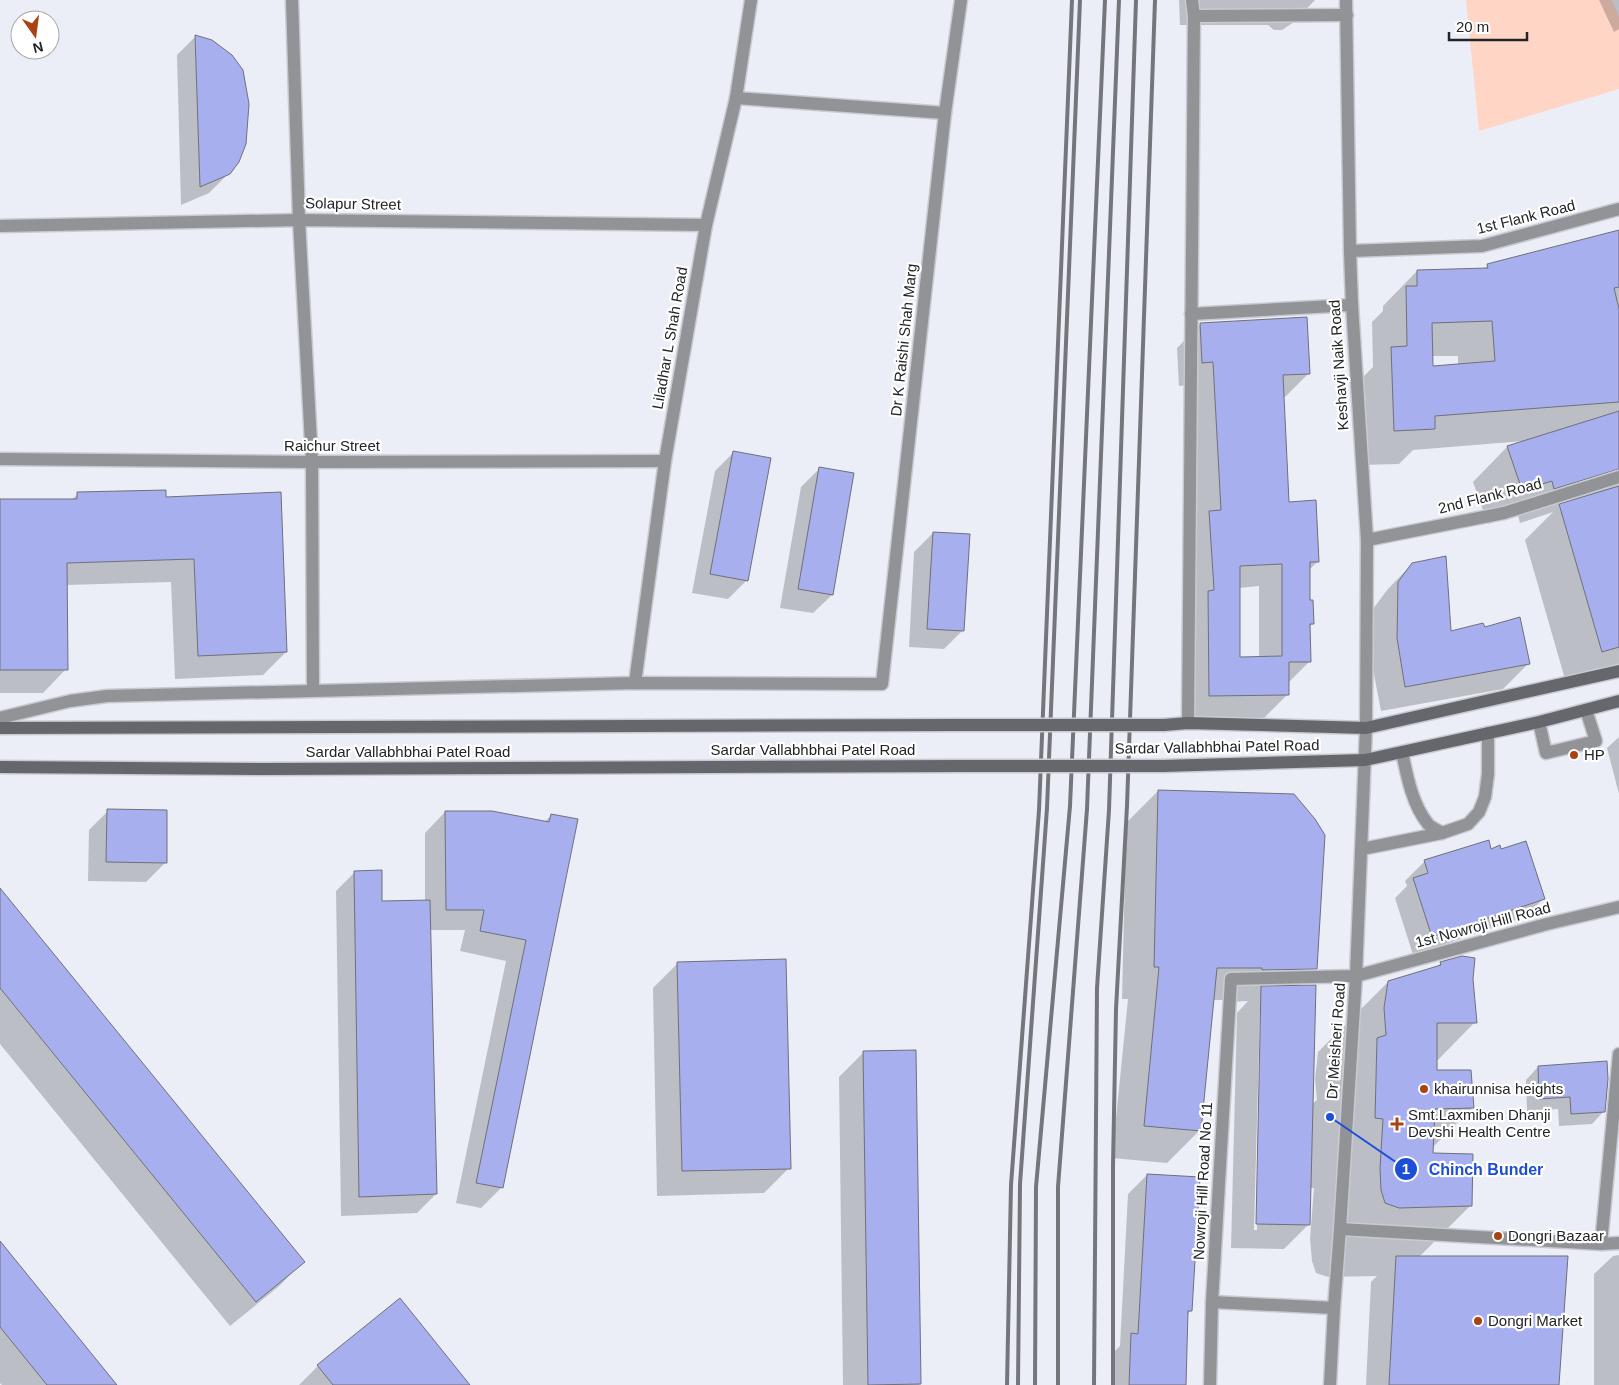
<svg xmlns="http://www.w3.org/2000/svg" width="1619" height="1385" viewBox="0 0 1619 1385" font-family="Helvetica,sans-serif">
<rect width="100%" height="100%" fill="#eceef7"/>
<polygon fill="#ffd6c6" points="1466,0 1611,0 1619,16 1619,89 1479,131"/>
<g fill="#0003" fill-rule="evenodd">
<polygon points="1179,0 1315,0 1294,22 1282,30 1274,30 1268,25 1180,25"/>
<polygon points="1599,0 1619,0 1619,29 1614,32"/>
<polygon points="196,36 229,173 209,193 181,205 177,55"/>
<path d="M 1619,231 L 1619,671 L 1567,686 L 1525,540 L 1553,512 L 1520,523 L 1518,515 L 1488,524 L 1473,482 L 1507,447 L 1524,441 L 1413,450 L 1399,464 L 1359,465 L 1357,383 L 1373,367 L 1372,322 L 1383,311 L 1383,306 L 1417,271 L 1484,269 L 1488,265 ZM 1432,356 L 1458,356 L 1458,365 L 1432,367 Z"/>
<path d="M 1201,324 L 1309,373 L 1285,397 L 1283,397 L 1288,503 L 1318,561 L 1309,570 L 1309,601 L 1312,624 L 1309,627 L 1309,662 L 1288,683 L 1288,694 L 1264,718 L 1186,719 L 1186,535 L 1197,525 L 1190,385 L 1179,386 L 1177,348 ZM 1259,586 L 1259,658 L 1239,658 L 1239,588 Z"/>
<polygon points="734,452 747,580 728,599 692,593 715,471"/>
<polygon points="820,468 832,595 813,613 780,608 801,487"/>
<polygon points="78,494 165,498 286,652 263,675 175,679 171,582 66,585 66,669 43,693 0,693 0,501 71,500"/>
<polygon points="933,533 963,630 944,649 909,647 914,552"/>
<polygon points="1412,564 1449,632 1485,628 1528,664 1503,689 1381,711 1372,664 1373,609 1387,590"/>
<polygon points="1619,737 1619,794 1607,748"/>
<path d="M 1158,791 L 1316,968 L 1298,987 L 1312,1104 L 1317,1100 L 1315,1079 L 1318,1052 L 1388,982 L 1435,968 L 1441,963 L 1471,979 L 1475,1022 L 1436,1062 L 1436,1071 L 1472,1108 L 1432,1148 L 1432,1154 L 1471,1205 L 1419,1257 L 1558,1385 L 1366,1385 L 1371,1282 L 1377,1276 L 1328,1277 L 1316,1273 L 1312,1261 L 1310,1239 L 1314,1188 L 1310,1188 L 1309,1224 L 1284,1249 L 1231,1248 L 1237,1013 L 1248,1001 L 1230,1002 L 1230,1000 L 1212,1000 L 1199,1131 L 1167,1163 L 1112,1158 L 1128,999 L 1122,999 L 1126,823 ZM 1260,1010 L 1262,1010 L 1257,1230 L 1254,1230 Z"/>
<polygon points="108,811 165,863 146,882 88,881 89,830"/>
<polygon points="445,812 544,822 552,815 502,1187 481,1208 456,1203 506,961 460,951 465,930 430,930 436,1194 417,1213 341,1216 336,891 355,872 381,903 425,901 425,833"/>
<polygon points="1488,842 1490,850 1500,850 1543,899 1525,917 1413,955 1395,898 1407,886 1405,881 1424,862"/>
<polygon points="0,890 303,1262 278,1287 230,1326 0,1044"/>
<polygon points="678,963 789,1168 764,1193 657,1196 653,988"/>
<polygon points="864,1052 920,1384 919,1385 843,1385 839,1077"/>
<polygon points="1538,1067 1604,1111 1592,1124 1559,1126 1558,1109 1527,1111 1526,1080"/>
<polygon points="1147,1175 1191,1310 1187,1315 1185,1385 1111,1385 1112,1354 1120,1346 1128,1194"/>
<polygon points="0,1243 116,1385 2,1385 0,1383"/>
<polygon points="1619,1255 1619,1385 1594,1385 1594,1274 1613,1256"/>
<polygon points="400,1300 469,1385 299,1385 318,1366"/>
</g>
<g fill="#a7afee" stroke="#6f7078" fill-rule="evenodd">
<polygon points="195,35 212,40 232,55 243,70 249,104 246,144 239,162 230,174 200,187"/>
<path d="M 1619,230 L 1619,287 L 1614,288 L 1619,309 L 1619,402 L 1435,416 L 1435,429 L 1394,431 L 1391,347 L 1407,346 L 1406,286 L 1417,286 L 1417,270 L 1488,268 L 1487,264 ZM 1492,321 L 1495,361 L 1433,366 L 1432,323 Z"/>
<path d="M 1307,317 L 1310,374 L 1283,375 L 1289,502 L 1316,500 L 1319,562 L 1310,562 L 1310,600 L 1313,600 L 1314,624 L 1310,624 L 1311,662 L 1289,662 L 1289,695 L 1209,696 L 1208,591 L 1214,590 L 1209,511 L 1221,510 L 1213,362 L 1202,363 L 1200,323 ZM 1282,564 L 1282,656 L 1240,657 L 1240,566 Z"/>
<polygon points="1619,411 1619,469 1554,489 1552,481 1522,490 1507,446"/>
<polygon points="733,451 771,458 748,581 710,574"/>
<polygon points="819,467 854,473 833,595 798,589"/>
<polygon points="1619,486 1619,647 1602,652 1559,504"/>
<polygon points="166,490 166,497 281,492 287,652 198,656 194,559 67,563 68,670 0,670 0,499 77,499 77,492"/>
<polygon points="933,532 970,534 964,631 927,629"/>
<polygon points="1446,556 1451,631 1483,623 1485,627 1520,617 1530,664 1405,687 1397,638 1398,582 1412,563"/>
<polygon points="1158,790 1294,794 1315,819 1325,835 1317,969 1262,970 1262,968 1217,968 1201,1131 1144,1126 1159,967 1154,967"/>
<polygon points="107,809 167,810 167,863 106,862"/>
<polygon points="445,811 492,811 549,822 551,814 578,819 503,1188 476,1183 526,940 480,931 484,910 446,910"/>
<polygon points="1489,840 1491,849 1500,845 1501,849 1526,841 1545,899 1432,937 1413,878 1428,873 1424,860"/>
<polygon points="382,870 382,901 430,900 437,1194 359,1197 354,871"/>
<polygon points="0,888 305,1262 256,1302 0,988"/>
<polygon points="1462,956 1475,958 1473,979 1477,1023 1437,1023 1437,1070 1471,1070 1474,1108 1435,1109 1433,1153 1473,1154 1472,1206 1399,1208 1385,1203 1381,1190 1380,1168 1383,1119 1375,1118 1377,1038 1386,1035 1384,1008 1388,981 1441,965 1440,962"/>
<polygon points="786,959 791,1169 682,1171 677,962"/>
<polygon points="1316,985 1310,1225 1256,1224 1261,986"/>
<polygon points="916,1050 921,1384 868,1385 863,1051"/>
<polygon points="1607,1061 1608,1079 1605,1112 1571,1114 1570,1097 1539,1099 1538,1066"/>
<polygon points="1147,1174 1200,1177 1192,1311 1188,1311 1186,1385 1129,1385 1131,1333 1138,1334"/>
<polygon points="0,1241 117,1385 47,1385 0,1327"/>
<polygon points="1396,1256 1568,1256 1559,1385 1389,1385"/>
<polygon points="400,1298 470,1385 333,1385 317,1365"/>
</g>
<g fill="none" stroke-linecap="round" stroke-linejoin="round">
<g stroke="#c8cad2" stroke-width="15">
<g id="service">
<polyline points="1194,16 1347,15"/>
<polyline points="736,98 945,113"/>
<polyline points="1191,314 1352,305"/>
<polyline points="1539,722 1546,753 1596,741 1586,710"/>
<path d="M 1402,752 C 1407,776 1412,804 1428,824 C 1432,828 1437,830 1442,833"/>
<polyline points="1362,849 1442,833 1468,824 1479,812 1485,797 1488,774 1488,733"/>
</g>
</g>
<g stroke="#c8cad2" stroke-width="15">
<g id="minor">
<polyline points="292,0 299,220 312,462 313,690"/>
<polyline points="1346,0 1350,251 1352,305 1367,540 1366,728"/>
<polyline points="0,226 299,220 706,225"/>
<polyline points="1350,251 1482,246 1619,209"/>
<polyline points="0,459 312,462 665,461"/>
<polyline points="1367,540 1504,513 1619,477"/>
<polyline points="635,683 665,461 706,225 736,98 751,0"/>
<polyline points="0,718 70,701 107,696 635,683 882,684 945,113 961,0"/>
<polyline points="1188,723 1194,16 1192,0"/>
<polyline points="1340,1229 1601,1244 1619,1243"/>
<polyline points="1601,1244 1619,1054"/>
<polyline points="1212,1302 1334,1308"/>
<polyline points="1210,1385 1212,1302 1231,979 1356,976 1547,924 1619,907"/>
</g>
</g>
<g stroke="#c8cad2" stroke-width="15">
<polyline id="tertiary" points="1330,1385 1334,1308 1340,1229 1356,976 1366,728"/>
</g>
<g stroke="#c8cad2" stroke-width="15">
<g id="secondary">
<polyline points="1164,725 1188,723 1366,728 1619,671"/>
<polyline points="0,728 956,725"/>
<polyline points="1163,766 1365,760 1539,722 1619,701"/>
<polyline points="0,767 265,769 960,766"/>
</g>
</g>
<use href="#service" stroke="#929397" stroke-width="12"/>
<use href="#minor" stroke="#929397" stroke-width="12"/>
<use href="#tertiary" stroke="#929397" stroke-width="12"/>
<use href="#secondary" stroke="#66676d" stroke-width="12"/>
<g stroke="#75767c" stroke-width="4">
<polyline points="1007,1385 1011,1185 1039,810 1072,0"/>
<polyline points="1018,1385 1020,1184 1047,808 1080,0"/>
<polyline points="1035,1385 1036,1187 1070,806 1105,0"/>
<polyline points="1058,1385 1058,1187 1087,809 1119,0"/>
<polyline points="1094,1385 1097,988 1109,810 1136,0"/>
<polyline points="1113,1385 1113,1166 1116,1009 1127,806 1155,0"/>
</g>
<g stroke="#c8cad2" stroke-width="15" stroke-linecap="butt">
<g id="secondary-bridge">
<polyline points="956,725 1164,725"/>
<polyline points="960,766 1163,766"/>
</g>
</g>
<use href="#secondary-bridge" stroke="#66676d" stroke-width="12"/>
</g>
<g fill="#a84314" stroke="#fff" stroke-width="2">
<circle cx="1574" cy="755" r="5"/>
<circle cx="1424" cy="1089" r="5"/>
<path d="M1394.5 1116.5h5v5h5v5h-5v5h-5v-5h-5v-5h5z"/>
<circle cx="1498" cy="1236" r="5"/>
<circle cx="1478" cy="1321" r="5"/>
</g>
<g text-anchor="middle" stroke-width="4.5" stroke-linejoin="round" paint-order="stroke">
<g font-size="15" fill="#232427" stroke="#fff">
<text transform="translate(353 204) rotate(1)" y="5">Solapur Street</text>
<text transform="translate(1526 217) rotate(-14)" y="5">1st Flank Road</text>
<text transform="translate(670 338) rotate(-80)" y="5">Liladhar L Shah Road</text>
<text transform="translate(904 340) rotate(-84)" y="5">Dr K Raishi Shah Marg</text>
<text transform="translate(1339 365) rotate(-94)" y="5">Keshavji Naik Road</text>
<text x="332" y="451">Raichur Street</text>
<text transform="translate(1490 496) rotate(-14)" y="5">2nd Flank Road</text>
<text transform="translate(1217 747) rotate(-1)" y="5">Sardar Vallabhbhai Patel Road</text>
<text x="813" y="755">Sardar Vallabhbhai Patel Road</text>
<text x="408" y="757">Sardar Vallabhbhai Patel Road</text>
<text transform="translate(1483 925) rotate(-15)" y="5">1st Nowroji Hill Road</text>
<text transform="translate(1336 1041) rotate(-86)" y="5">Dr Meisheri Road</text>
<text transform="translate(1203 1181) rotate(-87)" y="5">Nowroji Hill Road No 11</text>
</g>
<g font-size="15" fill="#232427" stroke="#fff" text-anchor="start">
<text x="1584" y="760">HP</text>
<text x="1434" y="1094">khairunnisa heights</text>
<text x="1408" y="1120">Smt.Laxmiben Dhanji<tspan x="1408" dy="17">Devshi Health Centre</tspan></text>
<text x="1508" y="1241">Dongri Bazaar</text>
<text x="1488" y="1326">Dongri Market</text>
</g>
</g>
<path fill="none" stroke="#1d4ed8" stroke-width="2" d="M1330 1117L1406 1169"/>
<g fill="#1d4ed8" stroke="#fff" stroke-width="2">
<circle cx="1330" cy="1117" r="5"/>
<circle cx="1406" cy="1169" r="12"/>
</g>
<g font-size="15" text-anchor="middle" font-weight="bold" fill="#fff">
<text x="1406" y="1174">1</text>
</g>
<g font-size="16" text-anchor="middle" font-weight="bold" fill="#1d4ed8" stroke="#fff" stroke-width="4.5" stroke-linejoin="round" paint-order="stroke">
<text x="1486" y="1175">Chinch Bunder</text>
</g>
<g transform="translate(35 35) rotate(166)"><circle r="24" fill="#ffffff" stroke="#a7a7a9"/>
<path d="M0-4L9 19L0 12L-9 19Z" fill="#a84314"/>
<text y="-8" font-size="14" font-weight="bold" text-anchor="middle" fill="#232427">N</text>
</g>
<path d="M1449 32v8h78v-8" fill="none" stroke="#232427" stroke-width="2.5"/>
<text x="1456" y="32" font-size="15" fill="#232427" stroke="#ffffff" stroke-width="4" paint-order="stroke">20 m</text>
</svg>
